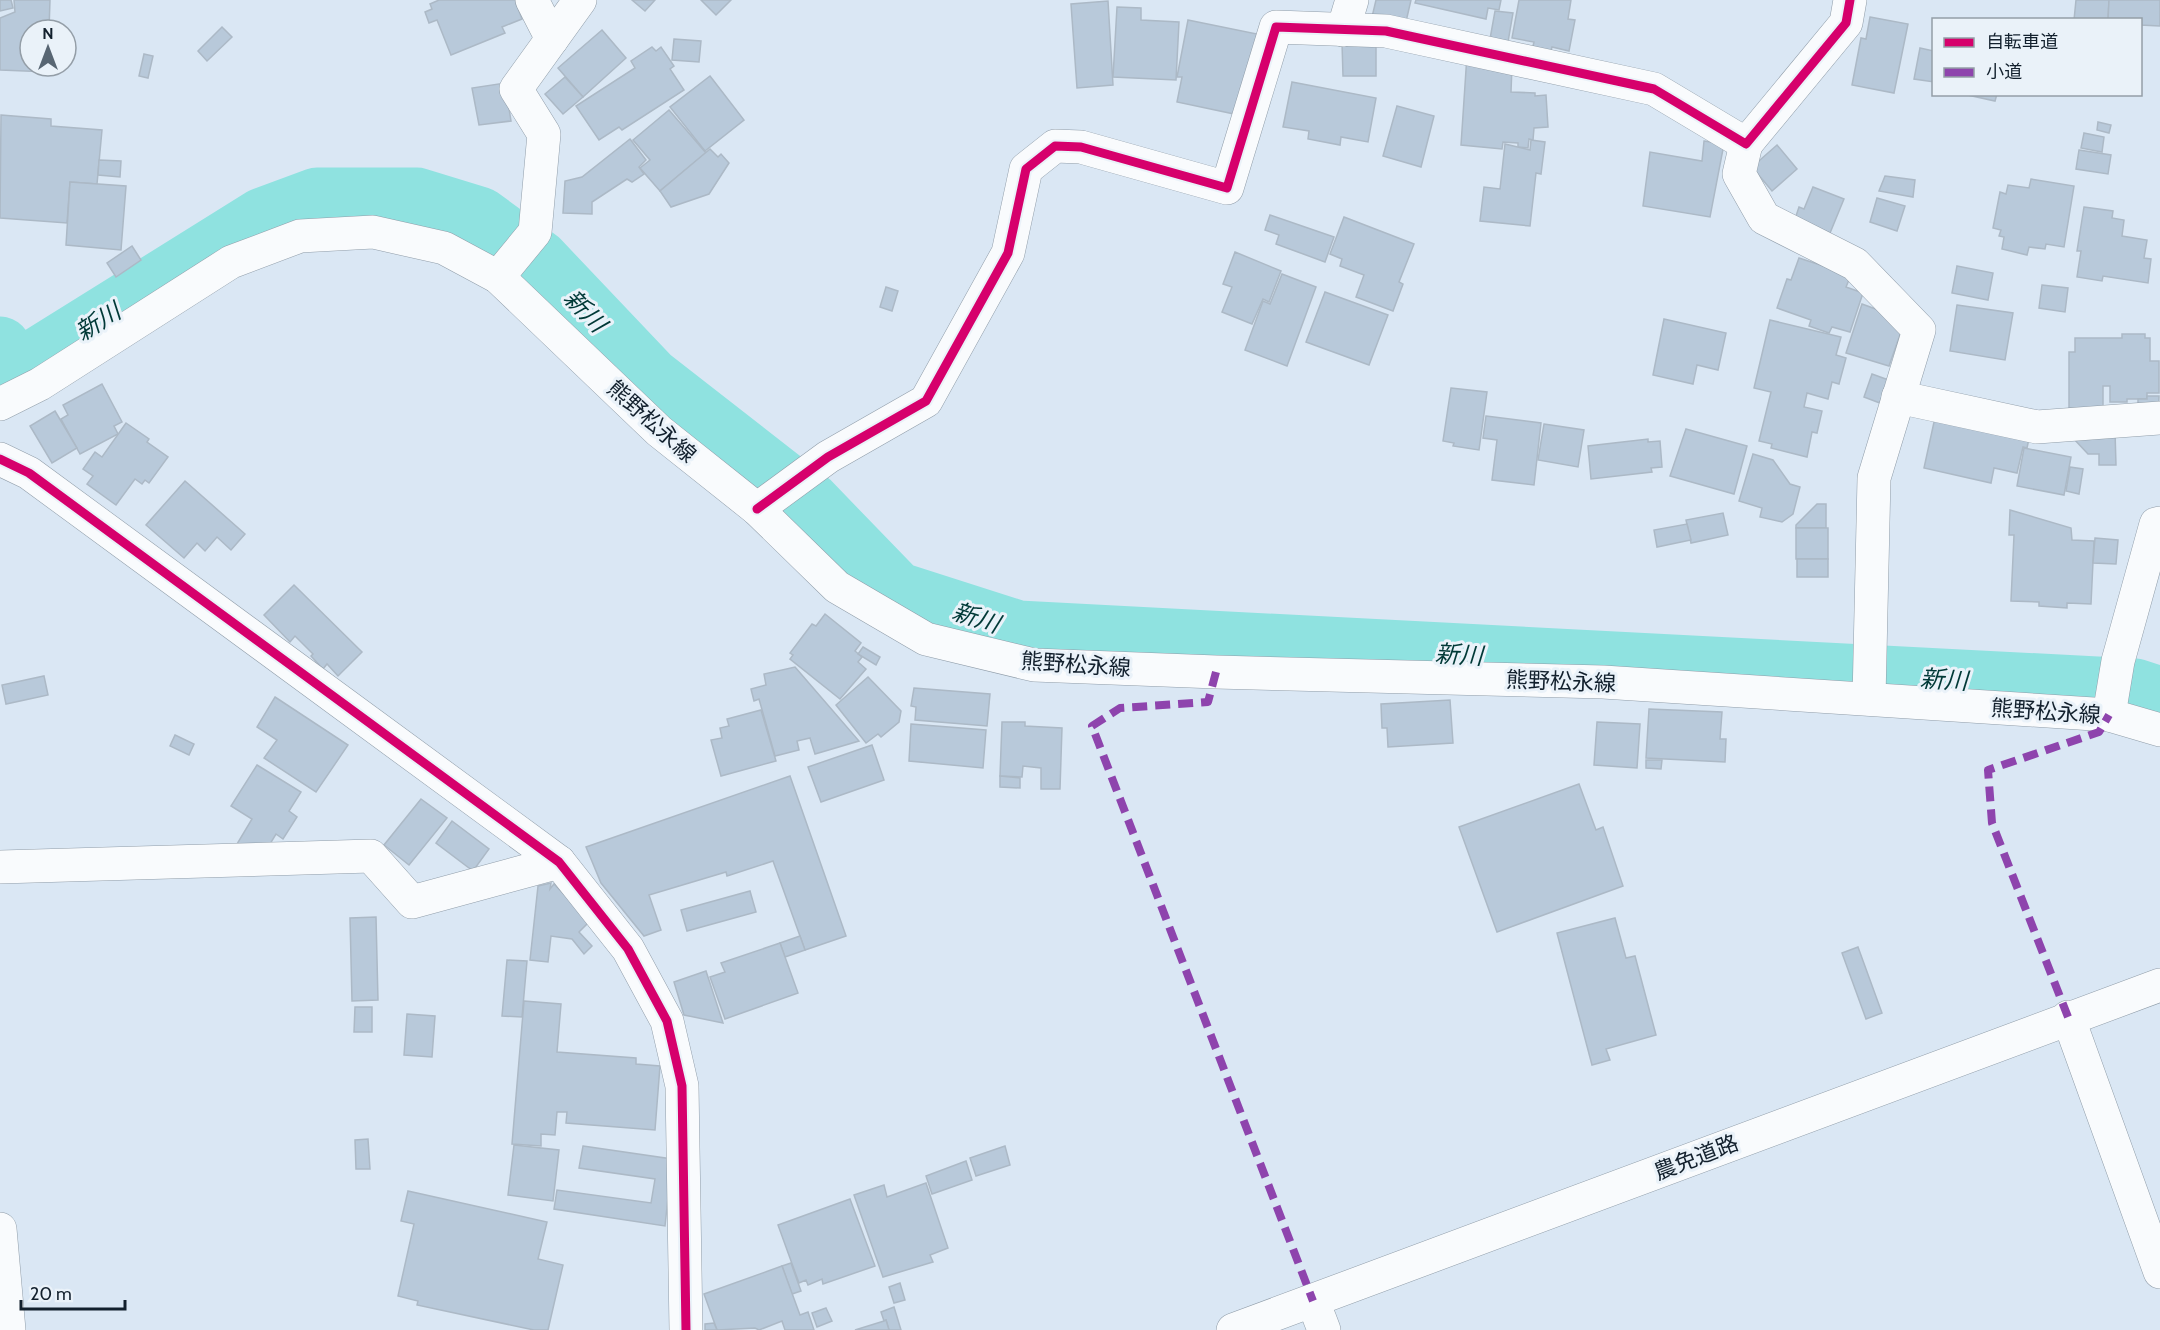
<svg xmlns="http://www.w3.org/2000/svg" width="2160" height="1330" viewBox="0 0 2160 1330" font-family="Cabin,'Noto Sans JP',sans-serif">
<rect width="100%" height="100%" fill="#dae7f4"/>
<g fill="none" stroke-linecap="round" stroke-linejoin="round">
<polyline stroke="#8fe2e0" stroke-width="63" points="0,348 16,373 263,219 317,199 417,199 479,218 538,261 649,378 808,502 896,593 1018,632 2135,690 2160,698"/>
</g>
<g fill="#b8c9da" stroke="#acb9c6" stroke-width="1.5">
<polygon points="0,0 11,0 13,8 0,11"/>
<polygon points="14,0 50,0 49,30 30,30 30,66 49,66 49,72 0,70 0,18 15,12"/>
<polygon points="439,0 515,0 522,19 502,27 505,33 451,55 437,20 429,23 425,12 432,9 430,4"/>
<polygon points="632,0 655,0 645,11"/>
<polygon points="701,0 731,0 716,15"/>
<polygon points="1376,0 1411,0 1405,26 1372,17"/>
<polygon points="1416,0 1501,0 1499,10 1488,8 1486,19 1415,3"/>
<polygon points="1519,0 1571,0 1568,19 1575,20 1569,51 1552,47 1550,54 1532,50 1534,42 1512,38"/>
<polygon points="2076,0 2109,0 2108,20 2074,20"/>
<polygon points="2109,0 2160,0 2160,26 2140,25 2140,20 2108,20"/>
<polygon points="1108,1 1113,85 1077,88 1071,4"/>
<polygon points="1117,7 1141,8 1141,20 1179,22 1176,80 1113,77"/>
<polygon points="1495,11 1513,13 1508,42 1490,39"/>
<polygon points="1870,17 1908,24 1894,93 1852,85 1861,38 1866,39"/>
<polygon points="1188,20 1257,34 1239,115 1177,102 1182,77 1177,77"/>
<polygon points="222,27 232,37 207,61 198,51"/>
<polygon points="602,30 626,58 583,97 558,68"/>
<polygon points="674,39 701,41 699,62 672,60"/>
<polygon points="1342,43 1376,43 1376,76 1343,76"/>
<polygon points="652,47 656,51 661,47 674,66 670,69 684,90 622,130 619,127 599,140 576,106 635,68 631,61"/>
<polygon points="1920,48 1934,51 1934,82 1914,79"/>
<polygon points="144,54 153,56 148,78 139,76"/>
<polygon points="1467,55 1512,66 1511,92 1535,93 1535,96 1546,95 1548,127 1534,128 1533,140 1529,139 1528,148 1518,147 1518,143 1503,142 1502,149 1461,145"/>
<polygon points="710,76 744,120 705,151 670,107"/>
<polygon points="565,77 583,97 563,114 545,94"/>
<polygon points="1292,82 1376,98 1368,142 1341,137 1340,145 1308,139 1309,131 1283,127"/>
<polygon points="505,83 511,121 479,125 472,88"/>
<polygon points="1963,94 1997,94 1995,101"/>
<polygon points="1397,106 1434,116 1421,167 1383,156"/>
<polygon points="669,110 706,153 660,191 640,168 650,160 633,140"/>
<polygon points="1,115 51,119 51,126 102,130 97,184 70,182 67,223 0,218"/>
<polygon points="2098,122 2111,125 2109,133 2097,130"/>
<polygon points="2084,133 2104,137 2102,152 2081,148"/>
<polygon points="630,139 646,160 639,167 644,174 632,182 627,179 592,202 592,214 563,213 565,181 582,177"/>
<polygon points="1531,140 1545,142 1541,174 1536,173 1530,226 1480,221 1484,187 1500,189 1505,144 1530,150"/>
<polygon points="1704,141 1724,144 1710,217 1643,206 1650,152 1702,161"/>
<polygon points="1777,145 1797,169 1772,191 1752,167"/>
<polygon points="710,149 718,157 721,154 729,163 709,194 671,207 660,191"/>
<polygon points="2079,150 2111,155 2108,174 2076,169"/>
<polygon points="99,160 121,161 120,177 98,175"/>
<polygon points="1885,176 1915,180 1913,197 1879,191"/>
<polygon points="2031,179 2074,186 2064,247 2046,244 2045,249 2029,247 2027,255 2002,249 2004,237 1999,236 2001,230 1993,228 2000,192 2006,194 2008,185 2029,188"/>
<polygon points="70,182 126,186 121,250 66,245"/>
<polygon points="1813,187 1844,199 1830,233 1795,219 1799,207 1804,209"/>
<polygon points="1877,198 1905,206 1897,231 1870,222"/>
<polygon points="2084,207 2113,211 2112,218 2124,220 2122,236 2147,240 2144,258 2151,259 2148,283 2103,276 2102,281 2077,277 2081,251 2077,251"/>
<polygon points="1270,215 1334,237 1325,262 1276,244 1279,235 1265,230"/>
<polygon points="1344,217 1414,244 1399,282 1403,284 1393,311 1356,297 1364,275 1340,266 1342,259 1330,254"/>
<polygon points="132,246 141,260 116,277 107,263"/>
<polygon points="1235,252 1281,271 1269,302 1263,299 1252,324 1222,312 1232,287 1223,284"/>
<polygon points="1799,258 1851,275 1846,287 1863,293 1850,332 1832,327 1829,333 1809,326 1811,320 1777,308 1787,279 1791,280"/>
<polygon points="1957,266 1993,273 1988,300 1952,293"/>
<polygon points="1282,274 1316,287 1287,366 1245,350 1263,301 1270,304"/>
<polygon points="2042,285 2068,288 2065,312 2039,308"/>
<polygon points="886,287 898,291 892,311 880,307"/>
<polygon points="1325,292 1388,315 1369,365 1306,342"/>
<polygon points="1862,304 1881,311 1901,332 1889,366 1846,353"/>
<polygon points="1957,305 2013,313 2005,360 1950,351"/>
<polygon points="1664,319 1726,333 1718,370 1697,365 1693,384 1653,375"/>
<polygon points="1770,320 1841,337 1836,355 1846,358 1839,384 1832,382 1828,399 1807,393 1804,407 1822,411 1817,433 1812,432 1807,457 1771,448 1772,444 1759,441 1771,392 1754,388"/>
<polygon points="2122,334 2145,334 2145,338 2150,338 2150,361 2159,361 2159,393 2147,393 2147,399 2127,399 2127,402 2110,402 2110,386 2103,386 2103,408 2069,408 2069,352 2075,352 2075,338 2122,338"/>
<polygon points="1872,374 1894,382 1885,405 1864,397"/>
<polygon points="102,384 122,422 114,426 118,434 80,454 61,419 68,415 63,405"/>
<polygon points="1451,388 1487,392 1479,450 1453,446 1454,443 1443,441"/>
<polygon points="2147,396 2159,396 2158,420 2138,420 2138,399 2147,399"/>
<polygon points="55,411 77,448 52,463 30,426"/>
<polygon points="1936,413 2030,434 2027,448 2023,447 2017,473 1994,468 1991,483 1924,468"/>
<polygon points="1486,416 1541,423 1534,485 1492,480 1497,440 1483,438"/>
<polygon points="126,423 149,439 147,442 168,457 149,483 145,480 142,484 135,479 116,505 87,484 93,476 83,469 95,452 102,457"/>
<polygon points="1544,424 1584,430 1578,467 1538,460"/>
<polygon points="1686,429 1747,446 1734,494 1670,476"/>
<polygon points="2115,431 2116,465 2099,465 2099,454 2088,454 2073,438"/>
<polygon points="1648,439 1648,442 1660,441 1662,467 1651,468 1652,472 1591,479 1588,446"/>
<polygon points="2024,448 2071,457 2064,495 2017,486"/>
<polygon points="1753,454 1773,460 1790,484 1800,487 1793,514 1782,522 1760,517 1762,508 1739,501"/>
<polygon points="2070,467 2083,469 2079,494 2066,491"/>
<polygon points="185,481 245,534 231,550 217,537 205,551 197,543 184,558 146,525"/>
<polygon points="1817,504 1826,504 1826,528 1796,528 1796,525"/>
<polygon points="2010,510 2071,528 2072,540 2094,541 2091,604 2067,603 2067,608 2039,606 2039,602 2011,601 2014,535 2009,535"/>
<polygon points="1723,513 1728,535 1691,543 1686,520"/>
<polygon points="1687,524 1691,540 1657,547 1654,530"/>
<rect x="1796" y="528" width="32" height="31"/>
<polygon points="2095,538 2118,540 2116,564 2093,563"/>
<rect x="1797" y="559" width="31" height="18"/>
<polygon points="294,585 362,652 338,676 327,664 323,669 311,656 313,654 295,636 290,642 264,615"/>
<polygon points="825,614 861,643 855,651 862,657 858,662 866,669 840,699 790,659 793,655 790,653 812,624 816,626"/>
<polygon points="863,647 880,657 876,665 858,654"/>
<polygon points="795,667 859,741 815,754 810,738 797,741 799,750 775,756 759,699 754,701 751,689 766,685 764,674"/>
<polygon points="44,676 48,695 6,704 2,685"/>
<polygon points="868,677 901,711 899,722 881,737 878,734 866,743 836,705"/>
<polygon points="914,688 990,694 987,726 915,720 916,707 911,706"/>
<polygon points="275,697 348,745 316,792 264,758 277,740 257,727"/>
<polygon points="1450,700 1453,743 1388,747 1387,728 1382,728 1381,704"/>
<polygon points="1649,709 1722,712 1720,739 1726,739 1725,762 1646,758"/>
<polygon points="761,710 776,761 721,776 711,740 722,738 720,728 729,726 727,719"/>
<polygon points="1002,722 1025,722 1025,726 1062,728 1060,789 1041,789 1041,768 1023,766 1022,777 1000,776"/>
<polygon points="1597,722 1640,724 1637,768 1594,765"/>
<polygon points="911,724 986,730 983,768 909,761"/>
<polygon points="175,735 194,744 189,755 170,746"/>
<polygon points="872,745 884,780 821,802 808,767"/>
<polygon points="1646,760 1662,760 1661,769 1646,768"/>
<polygon points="257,765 301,792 289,811 297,817 283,839 276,834 270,844 237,844 252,819 231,806"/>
<polygon points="790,776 846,936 805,950 773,861 727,876 726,872 649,895 661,930 644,936 601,883 586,847"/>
<polygon points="1000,776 1020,778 1020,788 1000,787"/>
<polygon points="1579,784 1596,830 1603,827 1623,886 1497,932 1459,827"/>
<polygon points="421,799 447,818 409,865 384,845"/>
<polygon points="452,821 489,849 473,871 436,843"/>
<polygon points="551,883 550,889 554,884 590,921 579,932 592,946 584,954 572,939 551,936 548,962 530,960 538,886"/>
<polygon points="750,891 756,912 687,931 681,910"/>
<polygon points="376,917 378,1000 352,1001 350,918"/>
<polygon points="1615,918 1626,958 1635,956 1656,1035 1606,1049 1610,1060 1592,1065 1557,933"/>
<polygon points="800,936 805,950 785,957 780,943"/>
<polygon points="780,943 798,993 725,1019 710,977 725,972 721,963"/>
<polygon points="1858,947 1882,1013 1866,1019 1842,953"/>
<polygon points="507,960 527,961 522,1017 502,1016"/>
<polygon points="706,971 723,1023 684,1015 674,982"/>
<polygon points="524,1001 561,1004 557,1052 636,1058 636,1064 660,1066 655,1130 566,1123 567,1112 557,1112 555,1135 541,1134 541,1146 512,1144"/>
<polygon points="355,1007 372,1007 372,1032 354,1032"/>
<polygon points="407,1014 435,1016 432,1057 404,1055"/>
<polygon points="368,1139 370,1169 356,1169 355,1140"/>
<polygon points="514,1145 559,1150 553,1201 508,1195"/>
<polygon points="583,1146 672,1159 665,1226 554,1209 557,1190 651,1203 655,1179 579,1168"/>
<polygon points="1005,1146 1010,1165 976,1176 970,1158"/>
<polygon points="966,1161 972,1180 932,1194 926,1176"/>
<polygon points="926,1183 948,1248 930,1255 933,1262 883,1277 854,1195 884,1185 887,1197"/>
<polygon points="408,1191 547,1222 538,1259 563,1265 548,1330 534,1330 417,1305 418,1301 398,1296 414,1224 401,1221"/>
<polygon points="850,1199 875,1266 823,1284 822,1279 808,1285 806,1280 799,1283 778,1225"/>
<polygon points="791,1263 801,1291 792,1294 782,1266"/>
<polygon points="782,1266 800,1315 808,1312 814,1330 785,1330 782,1321 759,1330 755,1328 717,1330 704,1294"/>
<polygon points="900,1283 905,1300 894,1303 889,1287"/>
<polygon points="894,1307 901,1330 889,1330 886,1320 884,1321 881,1312"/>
<polygon points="826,1308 832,1321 817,1327 812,1313"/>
<polygon points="886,1320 889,1330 855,1330 884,1321"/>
<polygon points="714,1323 717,1330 705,1330 705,1324"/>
</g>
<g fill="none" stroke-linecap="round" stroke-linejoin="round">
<g stroke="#909da9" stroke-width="34">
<g id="minor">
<polyline points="532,0 552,39"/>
<polyline points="1343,30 1352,0"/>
<polyline points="1746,144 1739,174 1764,218 1855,264 1919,330 1874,478 1869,699"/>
<polyline points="498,277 535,232 544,134 516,89 580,0"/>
<polyline points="1898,397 2037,427 2160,418"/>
<polyline points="0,459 29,473 559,862 628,949 667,1021 682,1086 686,1330"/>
<polyline points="757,509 828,457 926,401 1008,253 1026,169 1055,146 1081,147 1227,188 1276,27 1386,31 1654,89 1746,144 1846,23 1850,0"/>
<polyline points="2109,715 2118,661 2156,524 2160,523"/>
<polyline points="0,867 371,856 412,902 559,862"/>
<polyline points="2068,1017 2160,1272"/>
<polyline points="1313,1301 1324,1330"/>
</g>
</g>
<g stroke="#909da9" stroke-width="34">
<polyline id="tertiary" points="1233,1330 2160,985"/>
</g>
<g stroke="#909da9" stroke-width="34">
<polyline id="secondary" points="0,404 40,384 231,262 300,236 373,232 444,248 498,277 659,431 757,509 837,587 926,639 1034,665 1216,672 1603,682 2109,715 2160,730"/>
</g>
<g stroke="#909da9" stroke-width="34">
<polyline id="primary" points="0,1229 9,1330"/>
</g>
<use href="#minor" stroke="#f9fbfd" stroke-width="33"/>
<use href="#tertiary" stroke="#f9fbfd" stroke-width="33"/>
<use href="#secondary" stroke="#f9fbfd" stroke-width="33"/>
<use href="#primary" stroke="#f9fbfd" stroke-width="33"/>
<g stroke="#8e44ad" stroke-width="8" stroke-dasharray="15 8" stroke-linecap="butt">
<polyline points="1216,672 1208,702 1120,708 1092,726 1313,1301"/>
<polyline points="2068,1017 1992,823 1988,770 2099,732 2109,715"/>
</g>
<g stroke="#eaf2f9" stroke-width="13">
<g id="cycleway">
<polyline points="0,459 29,473 559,862 628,949 667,1021 682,1086 686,1330"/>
<polyline points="757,509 828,457 926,401 1008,253 1026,169 1055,146 1081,147 1227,188 1276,27 1386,31 1654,89 1746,144 1846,23 1850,0"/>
</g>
</g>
<use href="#cycleway" stroke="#d6006c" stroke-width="9"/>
</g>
<g text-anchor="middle" stroke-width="6" stroke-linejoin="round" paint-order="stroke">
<g font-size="22" fill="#12202d" stroke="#eaf2f9">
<text transform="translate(652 421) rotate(42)" y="8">熊野松永線</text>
<text transform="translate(1076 664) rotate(4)" y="8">熊野松永線</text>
<text transform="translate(1561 681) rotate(2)" y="8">熊野松永線</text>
<text transform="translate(2046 711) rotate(4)" y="8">熊野松永線</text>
<text transform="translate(1696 1157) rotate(-21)" y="8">農免道路</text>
</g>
<g font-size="24" font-style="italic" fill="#013937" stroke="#eaf2f9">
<text transform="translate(585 311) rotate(46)" y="8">新川</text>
<text transform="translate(98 322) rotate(-32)" y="8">新川</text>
<text transform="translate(976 618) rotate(18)" y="8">新川</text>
<text transform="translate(1459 655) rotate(3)" y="8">新川</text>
<text transform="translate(1944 680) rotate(3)" y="8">新川</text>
</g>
</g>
<rect x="1932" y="18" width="210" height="78" fill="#eaf2f9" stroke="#949ea7" stroke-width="1.5"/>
<rect x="1944" y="38" width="30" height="9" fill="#d6006c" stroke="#949ea7" stroke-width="1.5"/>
<text x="1986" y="48" font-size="18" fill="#12202d">自転車道</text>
<rect x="1944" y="68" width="30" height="9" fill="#8e44ad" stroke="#949ea7" stroke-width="1.5"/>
<text x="1986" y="78" font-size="18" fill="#12202d">小道</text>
<g transform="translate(48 48)"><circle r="28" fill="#eaf2f9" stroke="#949ea7" stroke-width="1.5"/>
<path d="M0-4.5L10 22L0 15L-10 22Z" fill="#586673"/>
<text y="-9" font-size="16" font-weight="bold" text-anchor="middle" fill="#12202d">N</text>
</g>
<path d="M21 1300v9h104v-9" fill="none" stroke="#12202d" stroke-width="3"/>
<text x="30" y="1300" font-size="18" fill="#12202d" stroke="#eaf2f9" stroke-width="4.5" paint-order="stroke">20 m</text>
</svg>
